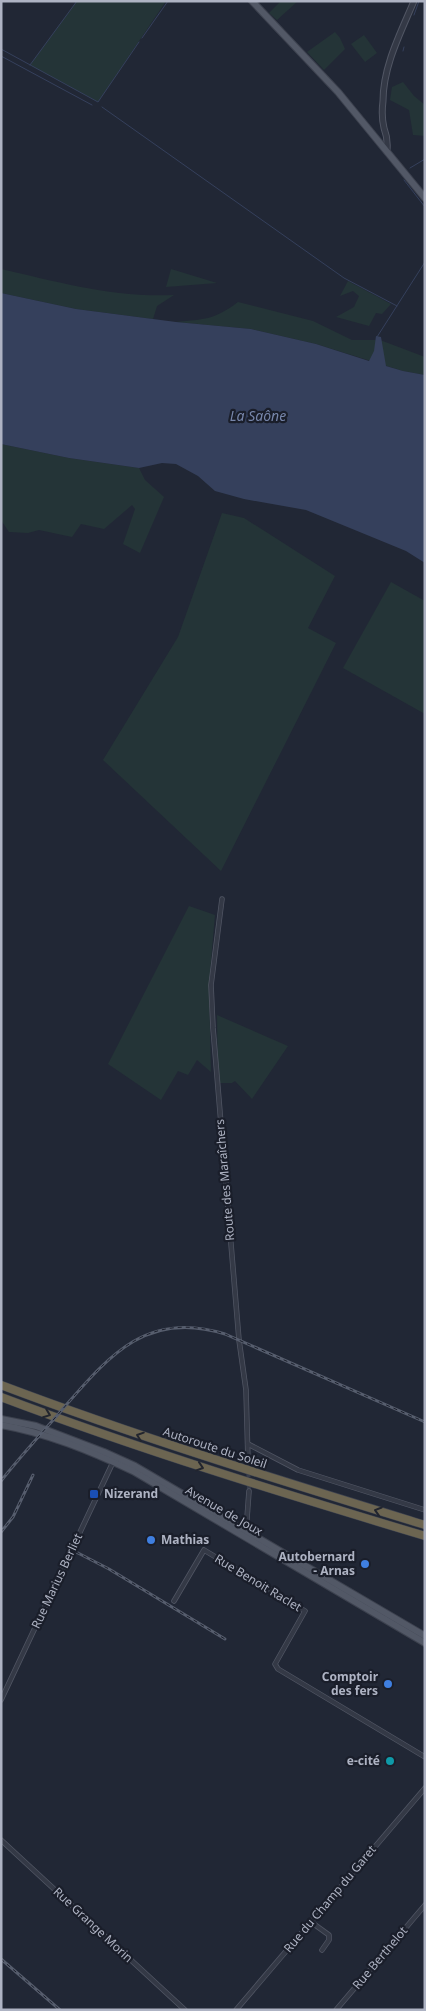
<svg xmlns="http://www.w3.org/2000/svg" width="426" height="2011" viewBox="0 0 426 2011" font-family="'Noto Sans',sans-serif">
<rect width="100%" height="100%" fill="#212735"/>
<g fill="#243437">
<polygon points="77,1 166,1 98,102 30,65"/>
<polygon points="281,1 298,1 277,20 269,13"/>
<polygon points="335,32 340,38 345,49 324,70 307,52"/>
<polygon points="364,35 377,53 365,62 351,44"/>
<polygon points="403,82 414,96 425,105 425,136 413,135 409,110 390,100 392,87"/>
<path d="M 1,269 C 58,282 115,298 174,295 L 157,306 L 153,319 L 76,309 L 1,293 Z"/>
<polygon points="171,269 217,283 166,287"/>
<polygon points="348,281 391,304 382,314 376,313 369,326 336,317 354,307 359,296 353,291 340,296"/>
<path d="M 238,302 L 313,321 L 352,340 L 380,340 L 425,357 L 425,375 L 403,371 L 316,344 L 251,329 L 176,322 C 205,319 214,320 238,302 Z"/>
<polygon points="1,444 69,458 139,468 145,480 164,497 140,553 123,544 135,509 132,505 104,529 81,524 72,537 39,530 28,533 9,532 1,520"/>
<polygon points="222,513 244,518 335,576 308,628 336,643 221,871 103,760 178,637"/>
<polygon points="391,582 425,601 425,714 343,668"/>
<polygon points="189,906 215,915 209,984 211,1072 197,1060 188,1075 178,1071 161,1100 108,1064"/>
<polygon points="217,1015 288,1046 252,1099 235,1081 232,1083 218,1083"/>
</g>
<polygon fill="#35405c" points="1,293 76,309 176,322 251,329 316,344 369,361 374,351 376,336 381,337 386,366 403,371 425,375 425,563 406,551 306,510 244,499 215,491 198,476 176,464 162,463 139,468 69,458 1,444"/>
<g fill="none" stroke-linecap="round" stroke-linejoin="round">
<g stroke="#35405c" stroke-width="1">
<polyline points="414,15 419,1"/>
<polyline points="142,38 168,1"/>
<polyline points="1,49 98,102 139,42"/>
<polyline points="403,51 404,47"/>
<polyline points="1,56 92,105"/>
<polyline points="30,65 77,1"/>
<polyline points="102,107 344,278 397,306"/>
<polyline points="410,168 425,159"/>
<polyline points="404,180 425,207"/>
<polyline points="377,337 425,262"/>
</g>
<polyline stroke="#363c4a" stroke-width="4" stroke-dasharray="4 2" stroke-linecap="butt" points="248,1461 249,1491"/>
<g stroke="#515664" stroke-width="5.5">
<g id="minor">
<polyline points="222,899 211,985 213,1028 239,1340 246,1390 248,1461"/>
<polyline points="248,1444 298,1470 425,1510"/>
<polyline points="246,1532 249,1491"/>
<polyline points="174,1601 204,1550 305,1611 275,1664 278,1669 425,1757"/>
<polyline points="1,1700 114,1460"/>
<polyline points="1,1840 185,2010"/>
<polyline points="311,1922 329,1935 329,1940 322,1950"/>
<polyline points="236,2010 425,1788"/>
<polyline points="336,2010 425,1905"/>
</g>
</g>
<g stroke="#515664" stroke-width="7">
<path id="tertiary" d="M 387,150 C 388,141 387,136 384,128 C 382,120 382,109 383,101 C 383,66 401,32 414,1"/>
</g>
<g stroke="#3d424f" stroke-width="8">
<g id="primary">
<polyline points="252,1 338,92 425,198"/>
<polyline points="1,1419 36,1426 104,1452 135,1466 425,1636"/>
<path d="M 1,1425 C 47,1433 90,1451 133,1471 L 425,1643"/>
</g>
</g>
<g stroke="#3e4350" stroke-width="9">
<g id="motorway">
<path d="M 1,1385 C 141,1438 282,1481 425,1525"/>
<path d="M 1,1397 C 141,1450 282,1493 425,1536"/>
</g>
</g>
<use href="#minor" stroke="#343946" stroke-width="4"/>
<use href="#tertiary" stroke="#343946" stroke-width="5"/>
<use href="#primary" stroke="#525866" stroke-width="6"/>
<use href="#motorway" stroke="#6c6551" stroke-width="8"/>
<g stroke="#565d6d" stroke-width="3">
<g id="rail">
<path d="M 1,1481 C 20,1457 41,1434 61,1411 C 108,1357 146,1309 225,1334 L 425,1422"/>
<polyline points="1,1532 13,1517 33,1475"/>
<polyline points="76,1552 109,1569 225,1639"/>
<polyline points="1,1959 60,2010"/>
</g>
</g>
<use href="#rail" stroke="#1a1e2a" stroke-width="1" stroke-dasharray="4" stroke-linecap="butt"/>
</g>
<defs><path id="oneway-chevron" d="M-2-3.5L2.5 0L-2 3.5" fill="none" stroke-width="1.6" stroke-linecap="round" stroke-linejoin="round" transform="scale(1.25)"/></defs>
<g stroke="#22252e">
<use href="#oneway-chevron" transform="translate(47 1414) rotate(21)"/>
<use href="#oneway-chevron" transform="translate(140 1436) rotate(-161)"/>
<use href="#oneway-chevron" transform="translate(200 1467) rotate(18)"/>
<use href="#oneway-chevron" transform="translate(378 1511) rotate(-163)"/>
</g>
<rect fill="#1a4fb4" stroke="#1a1e2a" stroke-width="2" x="89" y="1489" width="10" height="10" rx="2.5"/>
<g fill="#3f7fe0" stroke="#1a1e2a" stroke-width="2">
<circle cx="151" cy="1540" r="5"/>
<circle cx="365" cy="1564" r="5"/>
<circle cx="388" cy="1684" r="5"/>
</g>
<circle fill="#0f9aa8" stroke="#1a1e2a" stroke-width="2" cx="390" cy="1761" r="5"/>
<g text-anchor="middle" stroke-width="4.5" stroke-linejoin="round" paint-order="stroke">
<g font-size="12" fill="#aeb3c3" stroke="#1a1e2a">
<text transform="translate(225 1180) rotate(-95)" y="4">Route des Maraîchers</text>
<text transform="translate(215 1448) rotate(18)" y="4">Autoroute du Soleil</text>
<text transform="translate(224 1511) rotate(30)" y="4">Avenue de Joux</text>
<text transform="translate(57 1581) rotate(-65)" y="4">Rue Marius Berliet</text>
<text transform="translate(258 1583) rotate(31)" y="4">Rue Benoit Raclet</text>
<text transform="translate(330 1899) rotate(-50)" y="4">Rue du Champ du Garet</text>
<text transform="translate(93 1925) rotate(43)" y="4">Rue Grange Morin</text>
<text transform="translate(380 1958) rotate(-50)" y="4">Rue Berthelot</text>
</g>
<g font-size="12" font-weight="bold" fill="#aeb3c3" stroke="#1a1e2a" text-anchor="end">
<text x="104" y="1498" text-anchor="start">Nizerand</text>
<text x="161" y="1544" text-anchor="start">Mathias</text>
<text x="355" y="1561">Autobernard<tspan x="355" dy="14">- Arnas</tspan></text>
<text x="378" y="1681">Comptoir<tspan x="378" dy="14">des fers</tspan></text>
<text x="380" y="1765">e-cité</text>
</g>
<g font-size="14" font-style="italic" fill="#7786aa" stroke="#1a1e2a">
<text x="258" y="421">La Saône</text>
</g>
</g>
<rect width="426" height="2011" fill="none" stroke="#aeb3c3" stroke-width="5"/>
</svg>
